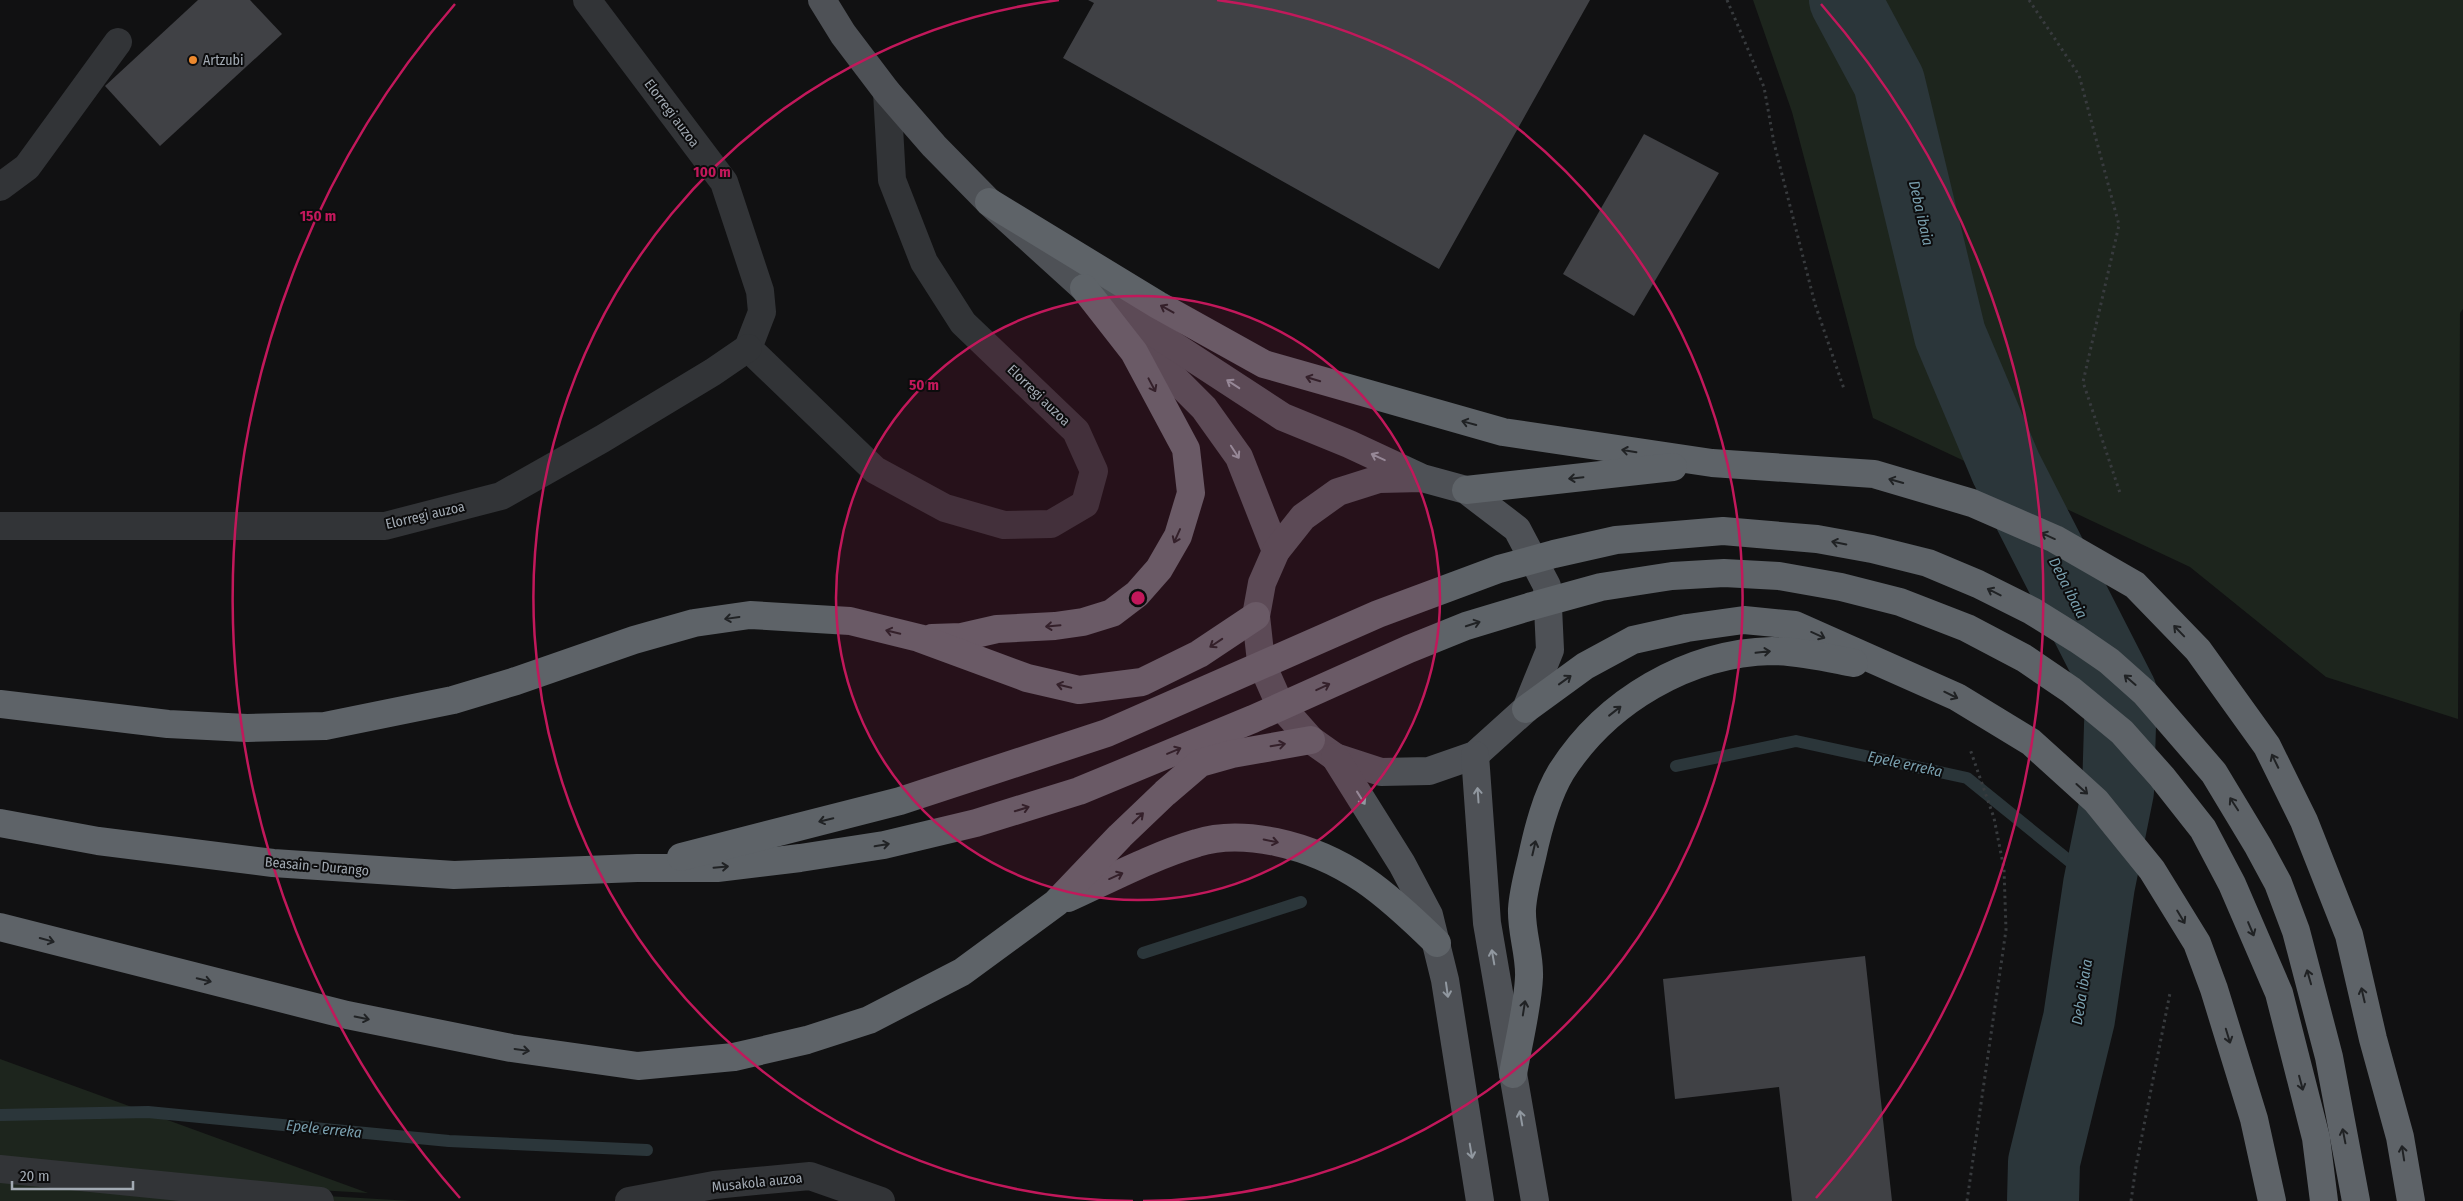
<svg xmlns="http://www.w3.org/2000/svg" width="2463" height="1201" viewBox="0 0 2463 1201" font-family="'Fira Sans Condensed',sans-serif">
<rect width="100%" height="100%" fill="#111112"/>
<g fill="#1d251d">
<polygon points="1753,0 2463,0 2463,309 2460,313 2458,719 2326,677 2190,567 1873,418 1792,112"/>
<polygon points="0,1059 368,1193 0,1171"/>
<polygon points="0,1177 412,1201 0,1201"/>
</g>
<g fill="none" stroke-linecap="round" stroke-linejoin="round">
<g stroke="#2b363a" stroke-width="12">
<polyline points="1676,766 1796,741 1967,778 2099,885"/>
<polyline points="1143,953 1301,902"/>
<polyline points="0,1115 148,1112 449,1141 647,1150"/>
</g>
<polyline stroke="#2b363a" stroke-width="72" points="1845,0 1889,82 1950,335 2006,468 2121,693 2118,791 2099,885 2079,1019 2044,1162 2043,1201"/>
</g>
<g fill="#404145">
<polygon points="198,0 250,0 282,34 160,146 105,86"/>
<polygon points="1088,0 1590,0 1439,269 1063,58 1094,3"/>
<polygon points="1644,134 1719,173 1634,316 1563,274"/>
<polygon points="1865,956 1892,1201 1792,1201 1779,1087 1675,1099 1663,979"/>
</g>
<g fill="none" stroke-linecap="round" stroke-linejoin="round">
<g stroke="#383b3e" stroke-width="3" stroke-dasharray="2.5 4" stroke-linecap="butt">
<polyline points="1727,0 1764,87 1774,143 1815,304 1844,389"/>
<polyline points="2029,0 2079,75 2119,225 2083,382 2120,493"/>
<polyline points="1967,1201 2006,930 2004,869 1994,818 1970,749"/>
<polyline points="2131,1201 2136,1166 2170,993"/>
</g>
<g stroke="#323437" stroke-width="28">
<polyline points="587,0 724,182 760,291 762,312 748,348 875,470 945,508 1004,525 1051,524 1085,504 1094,471 1076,431 963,323 924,262 892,180 887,92"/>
<polyline points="0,187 27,167 118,42"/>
<polyline points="0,526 385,526 501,496 602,439 713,372 748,348"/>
<polyline points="0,1169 320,1201"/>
<polyline points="629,1201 714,1185 810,1176 881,1201"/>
</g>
<g stroke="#4e5156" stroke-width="28">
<polyline points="822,0 843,34 887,92 934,146 989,202 1084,288 1204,408 1239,457 1276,551"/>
<polyline points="1087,289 1283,417 1349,444 1422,478 1466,490 1517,529 1547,586 1550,650 1526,709 1475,755 1429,771 1381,772 1335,757 1311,740 1280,705 1261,662 1256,616 1262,583 1276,551 1303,517 1338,492 1379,479 1422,478"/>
<polyline points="1475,755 1487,923 1535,1201"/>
<polyline points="1335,757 1402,864 1429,915 1445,980 1480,1201"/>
</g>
<g stroke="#5e6368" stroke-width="28">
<polyline points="989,202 1158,305 1264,364 1503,432 1712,463 1874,474 1972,503 2055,539 2135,585 2198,650 2267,746 2304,821 2349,935 2373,1039 2400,1137 2411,1201"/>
<polyline points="1466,490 1673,467"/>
<polyline points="932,638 962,637 997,629 1055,626 1083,622 1112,613 1137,594 1159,569 1178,536 1191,493 1186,449 1134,352 1084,288"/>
<polyline points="0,704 168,724 247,728 325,726 453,700 516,681 634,640 694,623 750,615 850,621 919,638 1027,678 1079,690 1142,682 1199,654 1256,616"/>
<polyline points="1526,709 1585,666 1633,640 1687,628 1744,620 1795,625 1957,697 2031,742 2096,801 2152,870 2197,943 2214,989 2254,1119 2272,1201"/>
<polyline points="0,823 98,841 273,863 454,875 637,868 717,868 800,858 884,845 976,823 1079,791 1253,719 1409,649 1466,626 1532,606 1601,587 1672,576 1724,573 1779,576 1841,587 1900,602 1967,628 2024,658 2071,690 2122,732 2162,777 2203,829 2232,884 2279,993 2316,1138 2324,1201"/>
<polyline points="681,857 900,801 1107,733 1378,614 1499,569 1554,554 1616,540 1723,531 1817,539 1872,549 1928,563 1978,584 2032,611 2077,639 2109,661 2145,693 2214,773 2258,846 2278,883 2296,931 2329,1057 2356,1201"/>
<path d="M 1068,898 C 1110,879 1153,856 1197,843 C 1222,835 1251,837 1276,842 C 1346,857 1387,894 1437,943"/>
<polyline points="0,927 347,1015 511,1048 638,1066 734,1057 807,1040 869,1020 962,972 1056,903 1120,836 1165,793 1200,763 1232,754 1311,740"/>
<path d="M 1513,1074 C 1518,1045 1528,1005 1529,977 C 1530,954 1521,932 1522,909 C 1523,892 1528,874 1532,857 C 1538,829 1546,797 1561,772 C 1606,701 1688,653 1772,651 C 1799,651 1828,658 1854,663"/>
</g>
</g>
<defs><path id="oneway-shaft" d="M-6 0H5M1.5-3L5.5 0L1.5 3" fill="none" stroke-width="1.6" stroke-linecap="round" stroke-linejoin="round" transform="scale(1.25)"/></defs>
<g stroke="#202224">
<use href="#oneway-shaft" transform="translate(1167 309) rotate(-151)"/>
<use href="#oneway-shaft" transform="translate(1313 379) rotate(-163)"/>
<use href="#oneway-shaft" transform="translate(1152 385) rotate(62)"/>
<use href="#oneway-shaft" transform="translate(1469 423) rotate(-165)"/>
<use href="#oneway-shaft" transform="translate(1629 451) rotate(-171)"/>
<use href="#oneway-shaft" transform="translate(1576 478) rotate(174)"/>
<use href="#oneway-shaft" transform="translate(1896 481) rotate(-164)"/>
<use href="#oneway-shaft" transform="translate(1177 536) rotate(114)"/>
<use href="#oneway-shaft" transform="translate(2048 536) rotate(-156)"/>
<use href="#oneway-shaft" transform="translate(1839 543) rotate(-169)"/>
<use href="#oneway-shaft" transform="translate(1994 592) rotate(-153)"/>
<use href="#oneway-shaft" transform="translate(732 618) rotate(172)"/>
<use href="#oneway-shaft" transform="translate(1473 624) rotate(-18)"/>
<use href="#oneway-shaft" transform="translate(1053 626) rotate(175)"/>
<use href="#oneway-shaft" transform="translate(2179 631) rotate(-134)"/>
<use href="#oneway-shaft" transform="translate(893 632) rotate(-166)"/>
<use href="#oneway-shaft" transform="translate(1818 635) rotate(24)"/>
<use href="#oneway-shaft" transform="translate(1216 643) rotate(146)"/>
<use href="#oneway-shaft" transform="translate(1763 652) rotate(-6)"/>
<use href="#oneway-shaft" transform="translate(1565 680) rotate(-36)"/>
<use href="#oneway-shaft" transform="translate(2130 680) rotate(-139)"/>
<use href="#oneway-shaft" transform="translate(1064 686) rotate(-167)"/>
<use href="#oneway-shaft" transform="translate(1323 687) rotate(-25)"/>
<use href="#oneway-shaft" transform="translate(1951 695) rotate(26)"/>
<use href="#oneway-shaft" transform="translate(1615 711) rotate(-38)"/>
<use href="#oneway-shaft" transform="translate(1278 745) rotate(-9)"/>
<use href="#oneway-shaft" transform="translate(1174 751) rotate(-23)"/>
<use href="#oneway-shaft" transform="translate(2275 761) rotate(-116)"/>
<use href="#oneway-shaft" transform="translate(2082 789) rotate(42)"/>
<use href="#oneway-shaft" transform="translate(2234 804) rotate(-123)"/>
<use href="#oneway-shaft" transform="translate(1022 809) rotate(-17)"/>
<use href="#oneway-shaft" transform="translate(1138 818) rotate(-44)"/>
<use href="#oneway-shaft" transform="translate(826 820) rotate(167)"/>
<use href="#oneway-shaft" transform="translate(1271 841) rotate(12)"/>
<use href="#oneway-shaft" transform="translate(882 845) rotate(-10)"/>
<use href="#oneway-shaft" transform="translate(1534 848) rotate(-77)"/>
<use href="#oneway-shaft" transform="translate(721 867) rotate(-5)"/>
<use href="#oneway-shaft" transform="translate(1116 876) rotate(-24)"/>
<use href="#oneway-shaft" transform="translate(2181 917) rotate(59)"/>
<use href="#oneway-shaft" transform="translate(2251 929) rotate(67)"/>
<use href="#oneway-shaft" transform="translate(47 940) rotate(15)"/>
<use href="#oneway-shaft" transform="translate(2309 977) rotate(-106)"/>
<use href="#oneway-shaft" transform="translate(204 980) rotate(14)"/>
<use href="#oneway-shaft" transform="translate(2363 995) rotate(-103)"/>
<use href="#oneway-shaft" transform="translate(1524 1008) rotate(-81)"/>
<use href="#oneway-shaft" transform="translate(362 1018) rotate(11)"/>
<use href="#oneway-shaft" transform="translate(2228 1036) rotate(73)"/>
<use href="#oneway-shaft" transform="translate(522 1050) rotate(8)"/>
<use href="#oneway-shaft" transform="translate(2301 1083) rotate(75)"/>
<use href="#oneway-shaft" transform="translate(2344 1136) rotate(-101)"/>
<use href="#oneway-shaft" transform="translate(2403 1153) rotate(-99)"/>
</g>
<g stroke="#9198a0">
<use href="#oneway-shaft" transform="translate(1233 384) rotate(-147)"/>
<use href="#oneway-shaft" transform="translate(1235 452) rotate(57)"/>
<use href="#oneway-shaft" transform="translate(1378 457) rotate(-155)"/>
<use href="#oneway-shaft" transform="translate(1478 795) rotate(-94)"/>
<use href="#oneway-shaft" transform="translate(1361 798) rotate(58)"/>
<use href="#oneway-shaft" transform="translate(1493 957) rotate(-100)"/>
<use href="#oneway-shaft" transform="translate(1447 990) rotate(82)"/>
<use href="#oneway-shaft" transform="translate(1521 1118) rotate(-100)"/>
<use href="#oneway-shaft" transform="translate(1471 1151) rotate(80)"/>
</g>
<circle cx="1138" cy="598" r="302" fill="#c2185b" fill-opacity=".12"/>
<g fill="none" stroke="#c2185b" stroke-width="2.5">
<circle cx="1138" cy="598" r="302"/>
<path d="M1133 1201A603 603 0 0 1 1059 0M1217 0A603 603 0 0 1 1143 1201"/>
<path d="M460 1198A905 905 0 0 1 455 4M1821 4A905 905 0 0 1 1816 1198"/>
</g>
<circle fill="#ed892e" stroke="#0c0c0d" stroke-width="2" cx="193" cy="60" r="5"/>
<g text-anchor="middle" stroke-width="4" stroke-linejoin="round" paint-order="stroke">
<g font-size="14" fill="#a2aab3" stroke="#0c0c0d" text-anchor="start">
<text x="203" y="65">Artzubi</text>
</g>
<g font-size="14" fill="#a2aab3" stroke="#0c0c0d">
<text transform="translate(672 113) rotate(53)" y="5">Elorregi auzoa</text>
<text transform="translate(1039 395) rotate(44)" y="5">Elorregi auzoa</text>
<text transform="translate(425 515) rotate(-13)" y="5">Elorregi auzoa</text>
<text transform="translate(317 866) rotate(5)" y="5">Beasain - Durango</text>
<text transform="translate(757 1182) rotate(-6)" y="5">Musakola auzoa</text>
</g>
<g font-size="15" font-style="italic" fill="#799fae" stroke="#0c0c0d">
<text transform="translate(1921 213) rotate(77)" y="5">Deba ibaia</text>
<text transform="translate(2068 588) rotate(63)" y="5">Deba ibaia</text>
<text transform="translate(1905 764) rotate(12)" y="5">Epele erreka</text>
<text transform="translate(2082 992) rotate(-81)" y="5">Deba ibaia</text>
<text transform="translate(324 1129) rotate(6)" y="5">Epele erreka</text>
</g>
</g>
<circle cx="1138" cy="598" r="8" fill="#c2185b" stroke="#0c0c0d" stroke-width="2.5"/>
<g font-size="15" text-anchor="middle" font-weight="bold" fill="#c2185b" stroke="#0c0c0d" stroke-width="4" stroke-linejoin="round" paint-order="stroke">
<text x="712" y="177">100 m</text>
<text x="318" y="221">150 m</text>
<text x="924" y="390">50 m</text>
</g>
<path d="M12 1181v8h121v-8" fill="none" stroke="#a2aab3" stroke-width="2.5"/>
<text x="20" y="1181" font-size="15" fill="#a2aab3" stroke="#0c0c0d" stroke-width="4" paint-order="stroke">20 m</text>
</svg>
